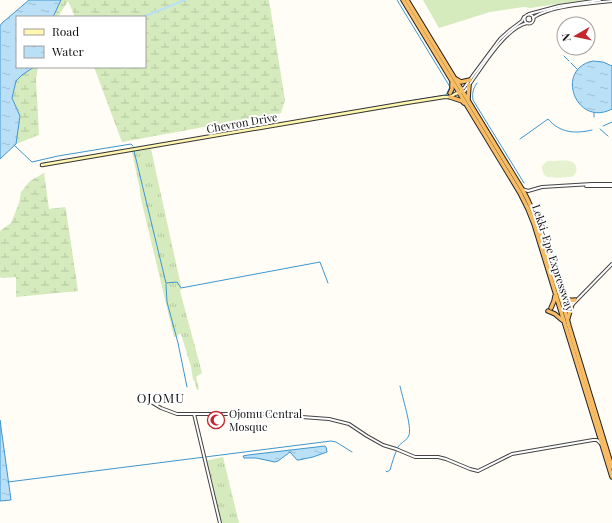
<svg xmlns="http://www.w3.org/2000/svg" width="612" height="523" viewBox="0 0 612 523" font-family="'Playfair Display',serif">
<defs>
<pattern id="grass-tufts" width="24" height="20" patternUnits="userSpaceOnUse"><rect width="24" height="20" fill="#d5ebbd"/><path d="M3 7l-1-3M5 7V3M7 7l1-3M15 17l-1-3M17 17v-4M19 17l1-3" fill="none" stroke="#b6c8a1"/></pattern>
<pattern id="wetland-marsh" width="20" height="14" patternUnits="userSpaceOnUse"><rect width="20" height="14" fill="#d5ebbd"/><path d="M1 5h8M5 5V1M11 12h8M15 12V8" fill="none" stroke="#b6c8a1"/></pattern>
<pattern id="water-ripples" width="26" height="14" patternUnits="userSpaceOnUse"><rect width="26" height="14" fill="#b9e0f7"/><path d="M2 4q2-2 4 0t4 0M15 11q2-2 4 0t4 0" fill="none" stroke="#9ebfd3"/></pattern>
</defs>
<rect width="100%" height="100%" fill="#fffdf5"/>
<g fill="url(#grass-tufts)">
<polygon points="151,149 181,286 181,289 180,291 202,373 196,377 199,389 197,390 194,380 193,380 191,367 181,334 179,334 176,337 174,337 141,199 139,185 132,152"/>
<polygon points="223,457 239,523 220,523 204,461"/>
</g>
<g fill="url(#wetland-marsh)">
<polygon points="61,0 269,0 285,100 281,113 122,142 94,67 145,67 145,17 75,17 68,1 58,17 53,17"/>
<polygon points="34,67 38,67 36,79 39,135 16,144 20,116 12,98 16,81 22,75"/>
<polygon points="44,173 49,209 65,207 66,210 78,291 16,297 16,277 2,278 0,277 0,231 11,223 19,203 21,192 30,181"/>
</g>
<polygon fill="#d5ebbd" points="423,0 585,0 530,8 524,7 490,12 439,28"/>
<path fill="#e6f2cf" d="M 547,161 C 554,161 563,160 570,161 C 577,163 579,172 573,176 C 570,178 551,178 547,177 C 543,175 542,170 542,166 Z"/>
<g fill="url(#water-ripples)" stroke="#3f96cf">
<polygon points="29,0 61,0 53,17 17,17 17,67 24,67 25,68 34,67 22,75 16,81 12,98 20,116 16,144 0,159 0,26 2,23"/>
<path d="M 593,61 L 603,62 L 612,66 L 612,109 C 576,128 554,69 593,61 Z"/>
<polygon points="0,420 11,500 0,501"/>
<polygon points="325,446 326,447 327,452 313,457 299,460 297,460 290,452 278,461 275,462 256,458 244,458 243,456 248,455"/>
</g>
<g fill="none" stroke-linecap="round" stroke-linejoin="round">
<g stroke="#3f96cf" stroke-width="1">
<polyline points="397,0 450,87 446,95 398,103"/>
<polyline points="564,56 569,61"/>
<polyline points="571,63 578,70"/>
<path d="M 477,83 C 473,88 472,94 473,100 L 524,183"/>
<polyline points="594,117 594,113"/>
<polyline points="603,126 612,122"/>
<polyline points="600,129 608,136"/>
<path d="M 520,139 L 548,119 C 560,133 575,134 592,130"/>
<polyline points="14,145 32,162 58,156 131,144 133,146"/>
<polyline points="134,151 166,283 177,282 181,288 320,262 328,283"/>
<polyline points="166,284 167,302 178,343 187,387"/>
<path d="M 386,471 L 387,472 L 390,470 C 392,463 395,453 398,447 C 401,442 407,441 409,435 C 412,427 402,396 400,386"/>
<polyline points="8,482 331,441 336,442 352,452"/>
</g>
<polyline stroke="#b9e0f7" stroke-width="2" points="143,17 185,0"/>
<g stroke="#444" stroke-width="4">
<g id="tertiary">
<polyline points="529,14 559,6 600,0"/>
<circle cx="529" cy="19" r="4.5"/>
<path d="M 533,18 C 549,6 591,3 612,1"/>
<polyline points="462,89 464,88 474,74 500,39 510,30 522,21 524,17"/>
<path d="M 463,91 L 465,91 C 479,72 504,28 527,23"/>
<polyline points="586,186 612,186"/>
<polyline points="522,189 528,191 542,187 592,184 612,184"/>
<polyline points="564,306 567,306 573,302"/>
<polyline points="564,309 571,307 574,303 612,264"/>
<polyline points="146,399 161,408 177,414 261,414 329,419 349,424 367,436 383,445 396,449 415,457 438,457 446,459 470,469 478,471 512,454 593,440 597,440 601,444"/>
<polyline points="194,414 220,523"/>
</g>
</g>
<g stroke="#333" stroke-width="4.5">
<polyline id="secondary" points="42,165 406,103 444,97 450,97 455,94 463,91"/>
</g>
<g stroke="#222" stroke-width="5.5">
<g id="trunk">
<polyline points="403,0 520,193 528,209 534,224 612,477"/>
<path d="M 407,0 L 522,189 C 534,209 539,231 546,253 C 553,277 563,301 569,326 L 612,467"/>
<polyline points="456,79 461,82 470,80"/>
<polyline points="450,93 452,89 452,83"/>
<polyline points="450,97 462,101 464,103"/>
<polyline points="468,99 469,85"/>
<path d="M 560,295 C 564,300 569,301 575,300"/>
<polyline points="551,308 554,301 555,296"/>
<polyline points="548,311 555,314 562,320"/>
<polyline points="568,318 571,307"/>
</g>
</g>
<use href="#tertiary" stroke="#fff" stroke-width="2"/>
<use href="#secondary" stroke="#fff6b0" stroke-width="2.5"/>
<use href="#trunk" stroke="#f7bc64" stroke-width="3.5"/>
</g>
<defs>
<g id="mosque-ring" transform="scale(0.9)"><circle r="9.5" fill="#fff" stroke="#c4262e" stroke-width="1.5"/><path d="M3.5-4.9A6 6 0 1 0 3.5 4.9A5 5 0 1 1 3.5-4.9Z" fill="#c4262e"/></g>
</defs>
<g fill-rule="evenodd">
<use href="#mosque-ring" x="216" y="420"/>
</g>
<g text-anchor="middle" stroke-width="4" stroke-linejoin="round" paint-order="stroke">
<g font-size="11" fill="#111" stroke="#fff">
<text transform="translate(242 123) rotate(-10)" y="4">Chevron Drive</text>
<text transform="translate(553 258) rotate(72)" y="4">Lekki-Epe Expressway</text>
</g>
<g font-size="11" fill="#111" stroke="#fff" text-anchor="start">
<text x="229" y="418">Ojomu Central<tspan x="229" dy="13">Mosque</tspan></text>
</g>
<g font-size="13" letter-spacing="1" fill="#111" stroke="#fff">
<text x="161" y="403">OJOMU</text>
</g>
</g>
<rect x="16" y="16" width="130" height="52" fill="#ffffff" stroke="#a0a0a0"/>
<rect x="24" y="29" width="20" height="6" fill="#fff6b0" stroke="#a0a0a0"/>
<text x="52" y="36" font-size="12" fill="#111111">Road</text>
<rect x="24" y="46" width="20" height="12" fill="url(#water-ripples)" stroke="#a0a0a0"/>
<text x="52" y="56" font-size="12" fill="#111111">Water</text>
<g transform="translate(576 36) rotate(261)"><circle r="19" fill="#ffffff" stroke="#a0a0a0"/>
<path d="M0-3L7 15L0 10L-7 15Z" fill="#c4262e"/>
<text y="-6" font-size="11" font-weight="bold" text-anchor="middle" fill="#111111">N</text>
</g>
</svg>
